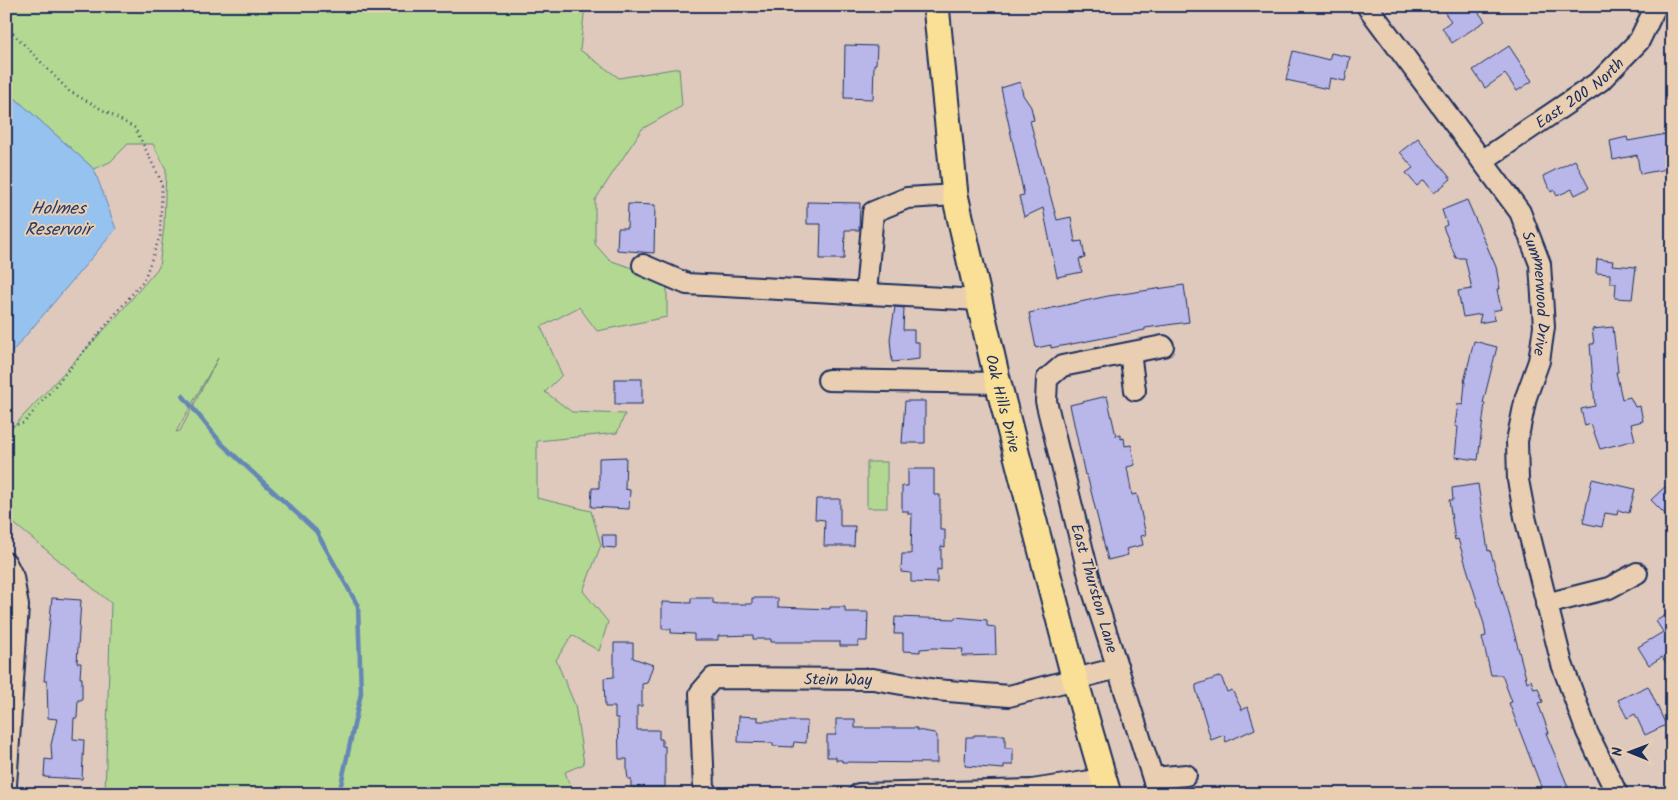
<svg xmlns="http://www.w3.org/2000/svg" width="1678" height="800" viewBox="0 0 1678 800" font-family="Kalam,sans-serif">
<rect width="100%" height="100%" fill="#dfc9bc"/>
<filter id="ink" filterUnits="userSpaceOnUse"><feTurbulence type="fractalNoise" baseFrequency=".02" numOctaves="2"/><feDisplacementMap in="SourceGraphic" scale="10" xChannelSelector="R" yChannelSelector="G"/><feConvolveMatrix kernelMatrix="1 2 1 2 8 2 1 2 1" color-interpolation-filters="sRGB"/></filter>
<g filter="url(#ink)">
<g fill="#b3d892" stroke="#678478" fill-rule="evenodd">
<path d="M 6,6 L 585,6 L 580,50 L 619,78 L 679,68 L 682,106 L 642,129 L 595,200 L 595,244 L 609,260 L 667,280 L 667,317 L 597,331 L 579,307 L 541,327 L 562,375 L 545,392 L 572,412 L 625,414 L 617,433 L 537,441 L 537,498 L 591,511 L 601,545 L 583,591 L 608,622 L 599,651 L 572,635 L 556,660 L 575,705 L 584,764 L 565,772 L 573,794 L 105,794 L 111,603 L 6,517 L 6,430 L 12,428 L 116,317 L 159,267 L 164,226 L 166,169 L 153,144 L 128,144 L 110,162 L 94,169 L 6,90 ZM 218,358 L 180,431 L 176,432 Z"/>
<rect x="867" y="462" width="20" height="46"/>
</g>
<polygon fill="#96c2f0" stroke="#6587b6" points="6,90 94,169 116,229 6,359"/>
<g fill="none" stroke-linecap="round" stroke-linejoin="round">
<polyline stroke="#6587b6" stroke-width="4.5" points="183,396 222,444 316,531 358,606 361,693 339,794"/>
</g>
<g fill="#b9b7e9" stroke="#1b2f5e">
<polygon points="1453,6 1474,6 1485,21 1452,43 1442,28 1451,21 1444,12"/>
<polygon points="845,45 877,46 876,64 874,64 873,99 844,98"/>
<polygon points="1509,46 1532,81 1517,91 1505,74 1485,88 1473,70"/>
<polygon points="1293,51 1329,60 1331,53 1350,57 1345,81 1330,78 1328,89 1286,80"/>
<polygon points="1020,82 1023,95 1031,107 1034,120 1030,121 1057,220 1071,217 1075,242 1082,241 1085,258 1079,259 1082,272 1057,277 1043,208 1024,217 1019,196 1024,195 1001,88"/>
<polygon points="1672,133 1672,168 1640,174 1637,155 1613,160 1610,141 1627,137 1628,141"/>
<polygon points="1418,138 1451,179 1434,193 1424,180 1417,186 1406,173 1413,168 1400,152"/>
<polygon points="1575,160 1589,188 1575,195 1572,189 1557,196 1554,190 1551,192 1543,176"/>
<polygon points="1467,200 1496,267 1500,289 1497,289 1501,309 1493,311 1495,320 1479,323 1481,314 1463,317 1458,291 1472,289 1465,258 1456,258 1443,227 1447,225 1442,210"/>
<polygon points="807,202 860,203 859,230 845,230 844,259 820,259 821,224 807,224"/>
<polygon points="628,204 655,205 654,253 617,250 618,228 627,228"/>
<polygon points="1597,259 1613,261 1612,265 1636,267 1632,299 1615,298 1616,283 1610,283 1610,274 1596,273"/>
<polygon points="1184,285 1189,322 1145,328 1145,330 1051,348 1051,345 1036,348 1029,313 1108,296"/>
<polygon points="895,307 904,308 903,330 914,330 914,342 919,342 919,359 892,362 890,339"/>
<polygon points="1613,327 1618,372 1616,372 1622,399 1630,397 1635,407 1640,406 1643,421 1631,424 1635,440 1600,449 1591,424 1585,426 1581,409 1595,406 1590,344 1594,344 1592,329"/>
<polygon points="1474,341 1497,347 1483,403 1485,403 1478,460 1455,457 1458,427 1455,426 1458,404 1463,405 1465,382 1464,382"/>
<rect x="615" y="379" width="27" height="25"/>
<polygon points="1107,396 1116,436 1121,435 1121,439 1124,438 1125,446 1131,445 1135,465 1127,467 1132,495 1137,494 1146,535 1141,536 1143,545 1126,549 1128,555 1108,560 1087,475 1085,475 1070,405"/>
<polygon points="905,401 925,401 925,443 902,443"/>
<polygon points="626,457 625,489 630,490 629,509 591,507 592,488 599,488 599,458"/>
<polygon points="908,469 934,469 934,495 940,495 940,530 945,530 945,547 941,546 941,570 937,569 937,583 911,582 911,573 901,572 902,554 911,554 912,514 908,514 908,511 902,511 902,486 908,486"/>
<polygon points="1592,479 1635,489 1629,513 1618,510 1617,515 1605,513 1602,527 1583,523"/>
<polygon points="1672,480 1672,521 1651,500"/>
<polygon points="1478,484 1488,551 1490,550 1510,617 1527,682 1531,680 1534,689 1538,688 1543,702 1538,703 1549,733 1546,733 1571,794 1544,794 1509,703 1512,702 1502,675 1491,675 1482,637 1486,636 1484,624 1458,539 1455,540 1449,500 1453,500 1452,488"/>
<polygon points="816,499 840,499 840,526 855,526 854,546 824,546 825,520 815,519"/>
<polygon points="602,535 616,535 616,548 603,547"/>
<polygon points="52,598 81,600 77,663 81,663 80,678 82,678 82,700 78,700 77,718 74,718 73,739 84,740 82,779 44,777 45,759 52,760 51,745 57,719 48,718 47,681 44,681"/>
<polygon points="691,598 713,598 713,603 719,604 752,604 752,598 778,598 778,607 830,609 830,607 845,607 845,612 868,612 867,641 858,641 858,646 840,646 840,642 771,642 771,639 753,639 753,635 718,636 718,640 694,640 694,634 671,633 671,629 662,629 662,602 691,603"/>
<polygon points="1672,611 1672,672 1662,657 1649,665 1638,647 1663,632 1656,621"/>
<polygon points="895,617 955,619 955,617 987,620 987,626 995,627 996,655 962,656 963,649 933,648 920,649 920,652 903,651 903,634 894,634"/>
<polygon points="614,643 633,643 633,658 653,665 647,683 642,684 642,706 637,706 637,730 659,730 659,739 662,739 662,746 665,746 665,787 631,787 631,779 628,779 627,772 627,759 619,759 618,718 615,718 615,707 605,707 604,678 614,677"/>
<polygon points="1221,676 1227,692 1232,690 1242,710 1248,707 1255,729 1226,742 1224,735 1211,740 1196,689 1196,685"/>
<polygon points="1648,686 1666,725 1645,735 1635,714 1627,718 1618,700"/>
<polygon points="739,716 758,717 758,721 807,721 806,743 794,742 793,747 773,746 773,743 738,742"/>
<polygon points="836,719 855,719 855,728 917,728 917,730 935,733 937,736 937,763 842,762 842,760 836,760 836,757 827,757 827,735 836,735"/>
<polygon points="974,735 1005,735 1005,748 1013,748 1013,765 1004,765 1004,769 965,766 966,737 974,737"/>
</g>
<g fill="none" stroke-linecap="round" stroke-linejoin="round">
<g stroke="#1b2f5e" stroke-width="24">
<g id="minor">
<path id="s1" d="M 1367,6 L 1520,212 L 1540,264 L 1544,327 L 1539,361 L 1526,397 L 1517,441 L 1518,480 L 1525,517 L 1562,664 L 1587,732 L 1617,794"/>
<path id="s2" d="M 1482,161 L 1600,81 L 1639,41 L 1656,6"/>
<polyline points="643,265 687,284 979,300"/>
<polyline points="866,293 873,212 907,198 955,195"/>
<polyline points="1130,353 1135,390"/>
<polyline points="828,380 998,383"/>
<polyline points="6,563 13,577 18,606 6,785"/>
<polyline points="1546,604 1609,588 1637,573"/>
<polyline points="1153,778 1186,775"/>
<path id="s3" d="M 704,788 L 700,693 L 713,678 L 873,679 L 936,690 L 1009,696 L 1118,668"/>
<polyline points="859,794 1032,790 1104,779"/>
<polyline points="1158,794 1092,588 1046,401 1047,379 1062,366 1163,346"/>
</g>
</g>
<g stroke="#1b2f5e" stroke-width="29">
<g id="major">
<path id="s4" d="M 936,6 L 955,195 L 998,383 L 1075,680 L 1108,794"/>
</g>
</g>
<polyline stroke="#1b2f5e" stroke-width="2.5" stroke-dasharray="1 4" stroke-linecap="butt" points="6,26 69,91 135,128 162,183 160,236 144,280 24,423 6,427"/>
<use href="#minor" stroke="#e9ceb1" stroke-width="20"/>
<use href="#major" stroke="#fadf96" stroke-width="25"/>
</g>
</g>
<g text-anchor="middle" stroke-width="4" stroke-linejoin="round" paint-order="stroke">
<g font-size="16" fill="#1b2f5e" stroke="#e9ceb1">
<text dy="6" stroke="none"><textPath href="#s2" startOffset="119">East 200 North</textPath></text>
<text dy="6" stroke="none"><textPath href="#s1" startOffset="341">Summerwood Drive</textPath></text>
<text dy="6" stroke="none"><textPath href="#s4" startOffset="404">Oak Hills Drive</textPath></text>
<text transform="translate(1095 588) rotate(74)" y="6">East Thurston Lane</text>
<text dy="6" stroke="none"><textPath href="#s3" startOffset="240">Stein Way</textPath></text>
</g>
<g font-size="18" font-style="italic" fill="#273e6d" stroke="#e9ceb1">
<text x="58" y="214">Holmes<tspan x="58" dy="21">Reservoir</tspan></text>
</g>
</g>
<rect width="1678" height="800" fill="none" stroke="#e9ceb1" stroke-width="25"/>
<rect x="12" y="12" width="1653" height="775" fill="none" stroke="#1b2f5e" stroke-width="2" filter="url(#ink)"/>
<g transform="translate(1630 752) rotate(271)" stroke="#e9ceb1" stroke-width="4" paint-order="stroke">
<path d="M0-4L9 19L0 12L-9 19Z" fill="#1b2f5e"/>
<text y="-8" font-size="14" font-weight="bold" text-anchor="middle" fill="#1b2f5e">N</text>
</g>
</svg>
